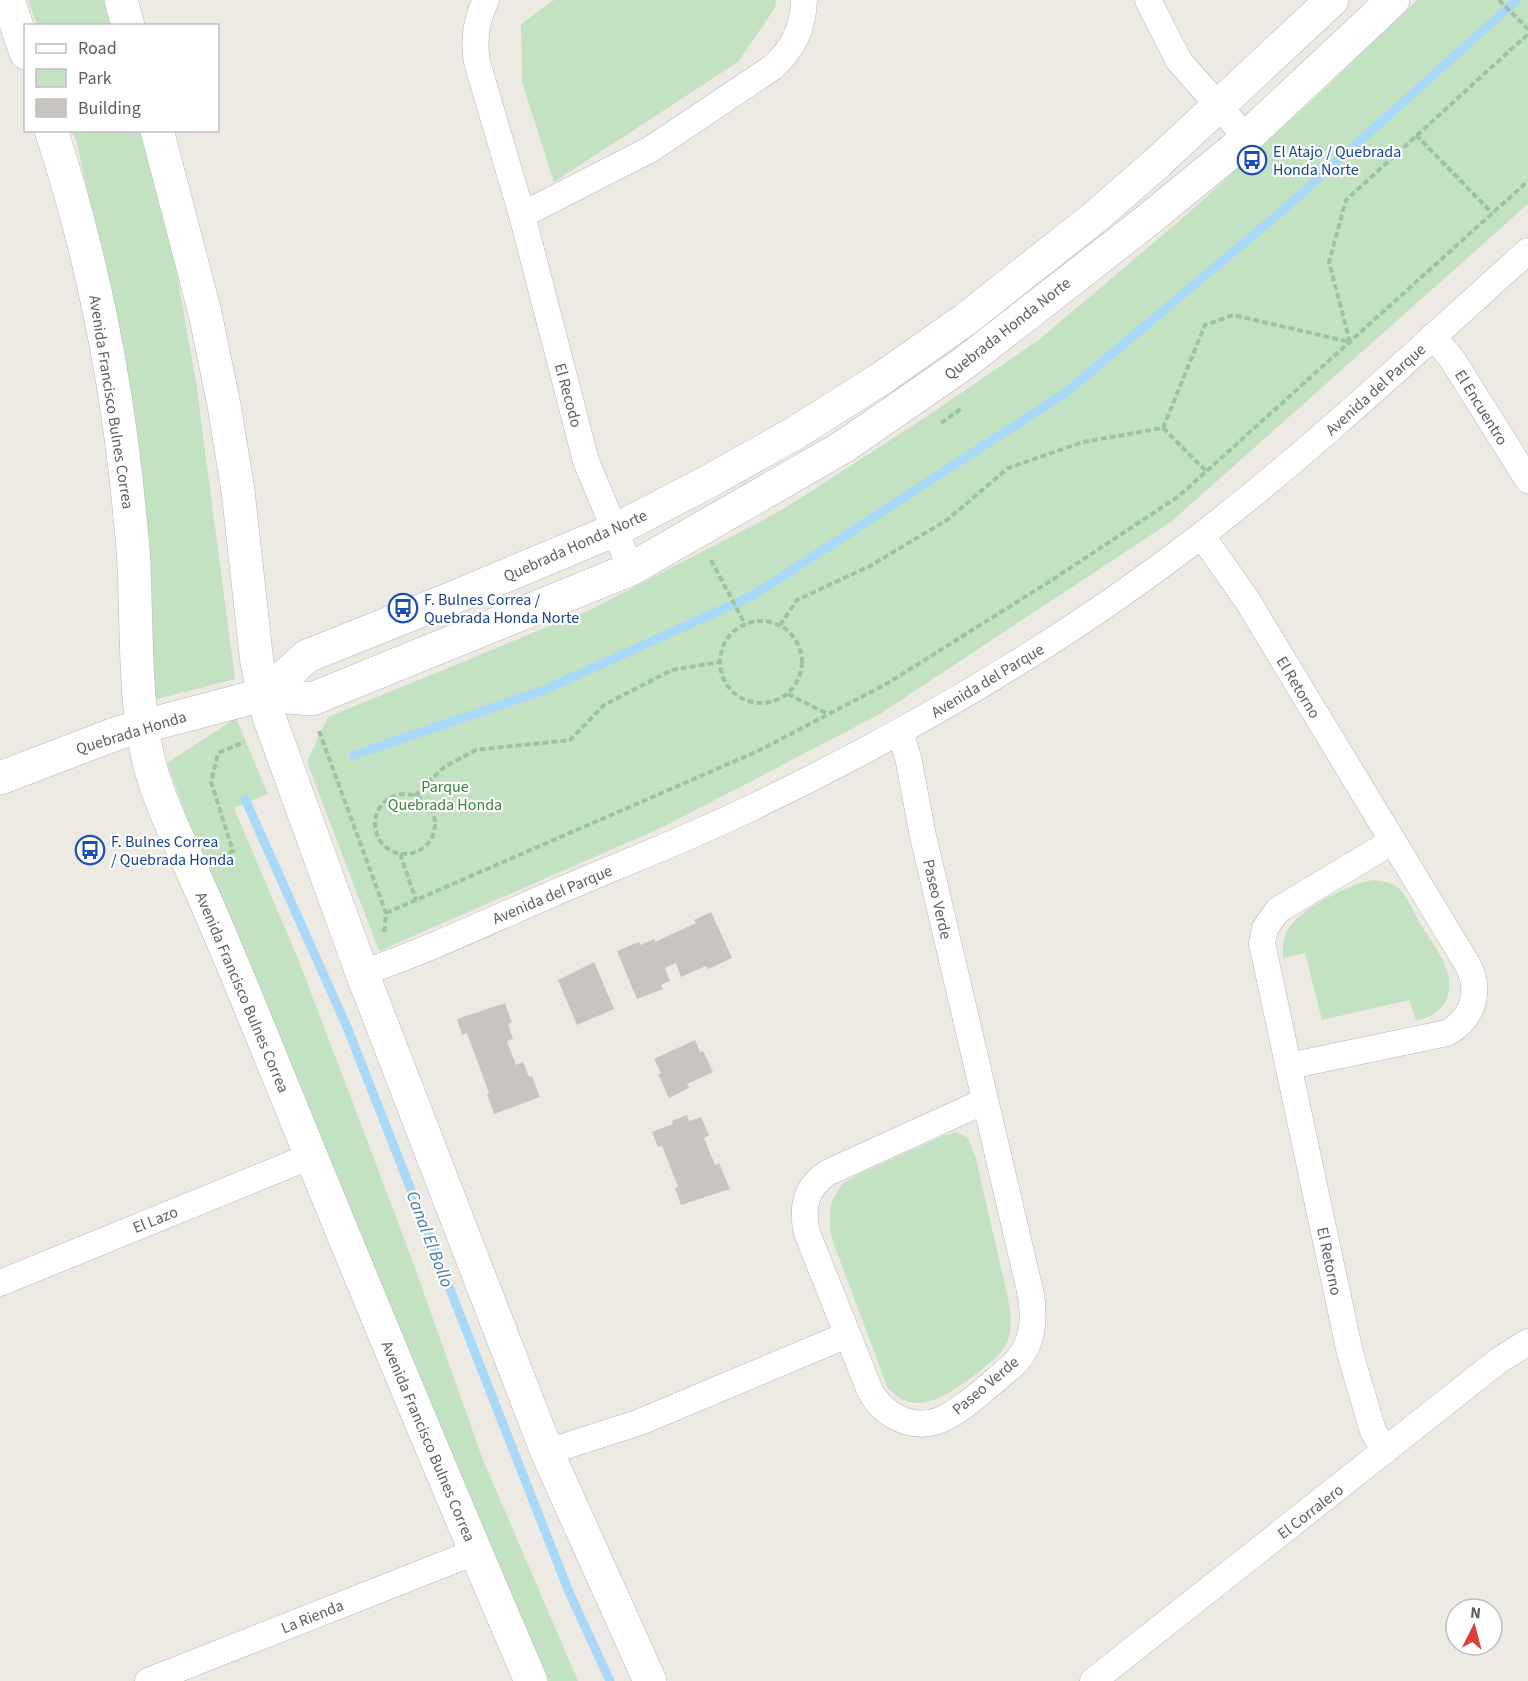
<svg xmlns="http://www.w3.org/2000/svg" width="1528" height="1681" viewBox="0 0 1528 1681" font-family="'Source Sans 3',sans-serif">
<rect width="100%" height="100%" fill="#edeae3"/>
<g fill="#c3e2c1">
<polygon points="28,0 105,0 113,25 37,25"/>
<polygon points="554,0 776,0 775,8 738,62 554,182 522,82 521,24"/>
<polygon points="1417,0 1528,0 1528,204 1172,521 880,714 663,827 379,951 307,762 328,717 592,609 782,510 926,417 1040,339 1184,217 1316,97"/>
<polygon points="72,131 142,131 168,224 196,382 235,679 153,700 121,350 77,143"/>
<polygon points="236,718 268,794 234,808 298,959 348,1090 414,1265 483,1460 578,1681 537,1681 210,882 167,763"/>
<path d="M 1374,880 C 1381,881 1389,882 1396,886 C 1407,894 1414,913 1421,925 C 1430,940 1444,957 1448,974 C 1454,998 1440,1017 1416,1020 L 1409,1000 L 1322,1020 L 1305,953 L 1283,958 C 1283,946 1283,935 1290,926 C 1304,907 1351,883 1374,880 Z"/>
<path d="M 957,1132 L 968,1138 L 976,1159 L 1008,1298 C 1010,1312 1013,1327 1008,1340 C 1002,1355 988,1364 976,1374 C 950,1394 913,1421 887,1386 L 833,1242 L 830,1230 L 830,1210 L 832,1201 L 842,1184 L 859,1174 L 943,1136 Z"/>
</g>
<g fill="none" stroke-linecap="round" stroke-linejoin="round">
<g stroke="#a8d9f8" stroke-width="9">
<polyline points="354,755 544,690 752,596 1065,393 1282,211 1517,0"/>
<polyline points="245,799 347,1027 569,1592 610,1681"/>
</g>
</g>
<g fill="#c8c5c0">
<polygon points="711,912 732,958 708,969 706,966 681,977 676,963 665,968 670,981 661,985 663,989 637,999 617,951 639,942 640,945 654,939 655,942 696,923 694,920"/>
<polygon points="594,962 614,1009 577,1025 558,980"/>
<polygon points="505,1003 512,1023 508,1024 513,1039 507,1041 516,1065 523,1062 529,1077 532,1076 540,1097 494,1114 487,1094 489,1093 467,1033 462,1035 457,1019"/>
<polygon points="695,1040 700,1052 703,1051 713,1072 687,1084 689,1088 669,1098 658,1074 661,1073 654,1059"/>
<polygon points="687,1115 689,1121 701,1117 709,1135 704,1138 715,1165 719,1163 730,1189 681,1205 675,1188 678,1187 670,1166 662,1146 658,1147 652,1132 673,1124 672,1121"/>
</g>
<g fill="none" stroke-linecap="round" stroke-linejoin="round">
<g stroke="#b3b6b9" stroke-width="27">
<g id="street">
<path d="M 486,0 C 476,20 473,39 477,62 L 522,215 L 586,461 L 631,569"/>
<polyline points="1148,0 1179,61 1246,137"/>
<path d="M 522,215 L 651,149 L 773,67 C 794,48 803,28 804,0"/>
<polyline points="1433,336 1452,359 1528,480"/>
<path d="M 1202,536 L 1247,600 L 1469,967 C 1481,994 1472,1019 1447,1033 L 1289,1066"/>
<path d="M 900,732 L 908,757 L 923,836 L 1031,1295 C 1035,1322 1033,1347 1011,1367 C 992,1382 963,1411 940,1420 C 912,1431 883,1415 870,1391 L 807,1233 C 801,1207 806,1186 829,1172 L 985,1101"/>
<path d="M 362,973 C 432,949 500,916 568,887 C 629,861 692,837 753,807 C 911,731 1064,642 1203,534 C 1317,446 1421,347 1528,251"/>
<polyline points="0,1283 311,1156"/>
<polyline points="1385,1451 1373,1431 1350,1353 1262,943 1265,928 1278,910 1393,841"/>
<polyline points="547,1452 640,1422 847,1335"/>
<polyline points="148,1681 475,1552"/>
<polyline points="1093,1681 1498,1361 1528,1342"/>
</g>
</g>
<g stroke="#b2b6b9" stroke-width="34">
<g id="secondary">
<polyline points="8,0 26,53"/>
<polyline points="121,0 128,26"/>
<path d="M 51,130 C 92,255 118,386 130,517 C 133,544 135,571 135,599 C 137,653 136,709 149,762 C 160,805 181,844 198,884 C 222,937 243,990 265,1043 C 352,1257 440,1470 531,1681"/>
<polyline points="157,130 205,313 224,405 238,491 257,663 269,717 362,973 547,1452 650,1681"/>
<polyline points="264,695 307,656 450,599 615,530 706,483 795,433 882,378 966,319 1095,217 1157,163 1332,0"/>
<polyline points="0,778 118,733 247,699 264,695 312,699 631,569 843,447 963,364 1144,223 1232,151 1393,0"/>
</g>
</g>
<g stroke="#9cc3a4" stroke-width="4" stroke-dasharray="6 3" stroke-linecap="butt">
<polyline points="1499,0 1528,29"/>
<polyline points="1416,135 1492,213"/>
<polyline points="941,423 962,408"/>
<polyline points="1163,428 1207,472"/>
<polyline points="711,560 745,624"/>
<circle cx="761" cy="662" r="41"/>
<polyline points="780,625 797,600 870,566 947,520 1008,468 1083,442 1163,428 1205,325 1233,315 1350,342 1329,262 1346,200 1528,34"/>
<polyline points="788,694 828,714"/>
<polyline points="319,731 386,913 384,933"/>
<circle cx="405" cy="824" r="30"/>
<polyline points="415,796 444,767 476,750 570,740 604,705 672,670 720,662"/>
<polyline points="402,854 401,857 416,900"/>
<polyline points="220,856 233,851 211,782 218,753 244,742"/>
<polyline points="386,913 758,751 888,683 1055,578 1179,496 1528,181"/>
</g>
<use href="#street" stroke="#fff" stroke-width="26"/>
<use href="#secondary" stroke="#fff" stroke-width="33"/>
</g>
<defs>
<g id="bus-ring" transform="scale(1.5)"><circle r="9.5" fill="#fff" stroke="#1a4fb4" stroke-width="1.5"/><path d="M-5-6H5V4H4V6H2V4H-2V6H-4V4H-5ZM-3.5-4V0h7V-4ZM-3.5 1.2v1.5H-2V1.2ZM2 1.2v1.5H3.5V1.2Z" fill="#1a4fb4"/></g>
</defs>
<g fill-rule="evenodd">
<use href="#bus-ring" x="1252" y="160"/>
<use href="#bus-ring" x="403" y="608"/>
<use href="#bus-ring" x="90" y="850"/>
</g>
<g text-anchor="middle" stroke-width="4.5" stroke-linejoin="round" paint-order="stroke">
<g font-size="16" fill="#164399" stroke="#fff" text-anchor="start">
<text x="1273" y="157">El Atajo / Quebrada<tspan x="1273" dy="18">Honda Norte</tspan></text>
<text x="424" y="605">F. Bulnes Correa /<tspan x="424" dy="18">Quebrada Honda Norte</tspan></text>
<text x="111" y="847">F. Bulnes Correa<tspan x="111" dy="18">/ Quebrada Honda</tspan></text>
</g>
<g font-size="16" fill="#5b5f62" stroke="#fff">
<text transform="translate(1007 328) rotate(-38)" y="6">Quebrada Honda Norte</text>
<text transform="translate(1375 389) rotate(-42)" y="6">Avenida del Parque</text>
<text transform="translate(569 395) rotate(75)" y="6">El Recodo</text>
<text transform="translate(112 402) rotate(81)" y="6">Avenida Francisco Bulnes Correa</text>
<text transform="translate(1482 407) rotate(58)" y="6">El Encuentro</text>
<text transform="translate(575 545) rotate(-24)" y="6">Quebrada Honda Norte</text>
<text transform="translate(987 680) rotate(-31)" y="6">Avenida del Parque</text>
<text transform="translate(1299 687) rotate(59)" y="6">El Retorno</text>
<text transform="translate(131 732) rotate(-17)" y="6">Quebrada Honda</text>
<text transform="translate(552 894) rotate(-23)" y="6">Avenida del Parque</text>
<text transform="translate(938 899) rotate(77)" y="6">Paseo Verde</text>
<text transform="translate(243 992) rotate(67)" y="6">Avenida Francisco Bulnes Correa</text>
<text transform="translate(155 1219) rotate(-22)" y="6">El Lazo</text>
<text transform="translate(1330 1261) rotate(78)" y="6">El Retorno</text>
<text transform="translate(985 1385) rotate(-40)" y="6">Paseo Verde</text>
<text transform="translate(429 1441) rotate(67)" y="6">Avenida Francisco Bulnes Correa</text>
<text transform="translate(1310 1511) rotate(-38)" y="6">El Corralero</text>
<text transform="translate(312 1616) rotate(-22)" y="6">La Rienda</text>
</g>
<g font-size="16" fill="#3c813c" stroke="#fff">
<text x="445" y="792">Parque<tspan x="445" dy="18">Quebrada Honda</tspan></text>
</g>
<g font-size="18" font-style="italic" fill="#477aa8" stroke="#fff">
<text transform="translate(430 1239) rotate(69)" y="6">Canal El Bollo</text>
</g>
</g>
<rect x="24" y="24" width="195" height="108" fill="#ffffff" stroke="#bdbfc0" stroke-width="1.5"/>
<rect x="36" y="44" width="30" height="9" fill="#ffffff" stroke="#bdbfc0" stroke-width="1.5"/>
<text x="78" y="54" font-size="18" fill="#5b5f62">Road</text>
<rect x="36" y="69" width="30" height="18" fill="#c3e2c1" stroke="#bdbfc0" stroke-width="1.5"/>
<text x="78" y="84" font-size="18" fill="#5b5f62">Park</text>
<rect x="36" y="99" width="30" height="18" fill="#c8c5c0" stroke="#bdbfc0" stroke-width="1.5"/>
<text x="78" y="114" font-size="18" fill="#5b5f62">Building</text>
<g transform="translate(1474 1627) rotate(6)"><circle r="28" fill="#ffffff" stroke="#bdbfc0" stroke-width="1.5"/>
<path d="M0-4.5L10 22L0 15L-10 22Z" fill="#db403b"/>
<text y="-9" font-size="16" font-weight="bold" text-anchor="middle" fill="#5b5f62">N</text>
</g>
</svg>
